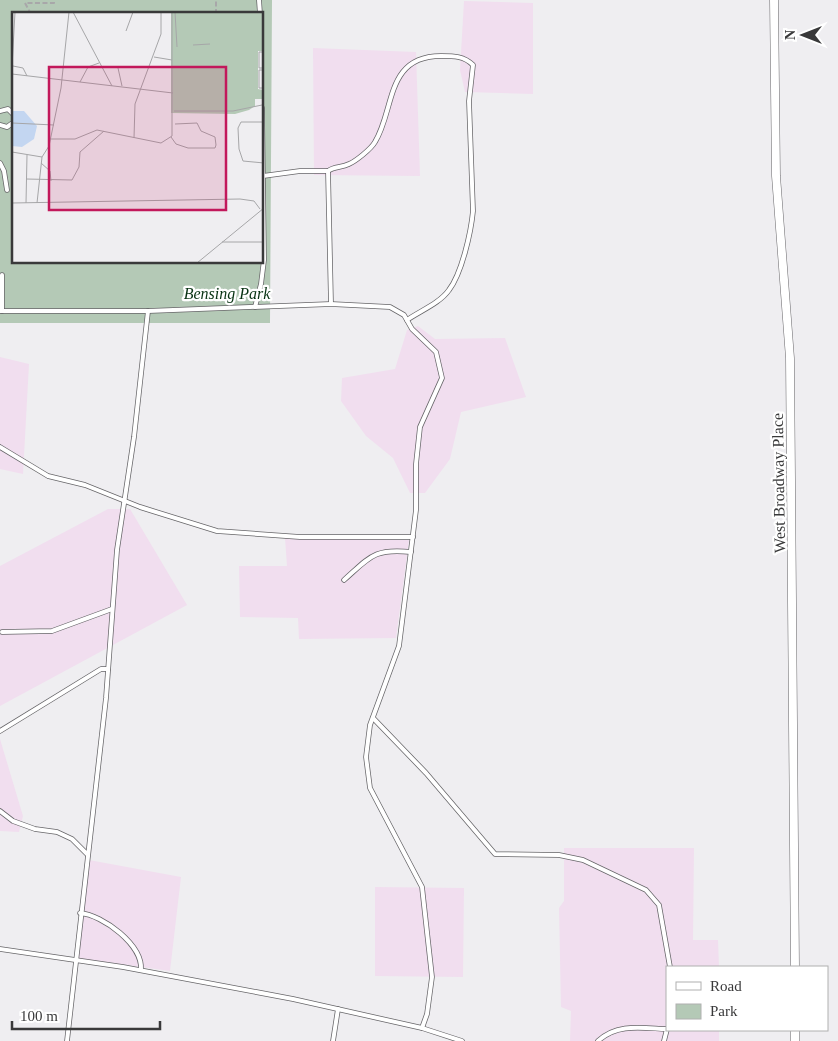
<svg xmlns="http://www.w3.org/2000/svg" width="838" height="1041" viewBox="0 0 838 1041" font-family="'Times New Roman',serif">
<rect width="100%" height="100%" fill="#efeef1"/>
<g fill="#f1deef">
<polygon points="464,1 533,3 533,94 465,92 460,70"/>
<polygon points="313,48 416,52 420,176 314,175"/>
<polygon points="418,326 435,339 505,338 526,397 461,412 450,459 425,493 410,493 393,458 366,436 341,401 342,378 395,369 407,330"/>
<polygon points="0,357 29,364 23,474 0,469"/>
<polygon points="108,509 130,509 187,605 0,706 0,566"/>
<polygon points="285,538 409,540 396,638 299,639 298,618 240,617 239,566 287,566"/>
<polygon points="0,739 23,816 19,832 0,831"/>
<polygon points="564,848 694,848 693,940 718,940 719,967 667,967 667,1030 719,1030 719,1041 570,1041 571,1011 561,1007 559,908 564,901"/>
<polygon points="89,860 181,877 170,971 77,958"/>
<polygon points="375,887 464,888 463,977 375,976"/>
</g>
<path fill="#b4c9b6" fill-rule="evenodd" d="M 0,0 L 272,0 L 270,323 L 0,323 ZM 14,14 L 262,14 L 262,262 L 14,262 Z"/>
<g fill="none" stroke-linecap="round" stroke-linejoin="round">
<g stroke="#676669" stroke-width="5.5">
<g id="service">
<polyline points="259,0 260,14"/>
<polyline points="0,111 8,109 14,115"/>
<polyline points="0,125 7,127 14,122"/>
<polyline points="0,163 4,171 7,190"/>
<polyline points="263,176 300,171 328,171"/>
<path d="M 331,304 L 328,171 C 334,166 341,168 349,164 C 356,161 371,149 375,142 C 395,110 385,56 441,56 C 454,56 464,56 473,65 L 469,101 L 473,211 C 471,232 462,273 449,290 C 440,303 420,311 407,320"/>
<polyline points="255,307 261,284 264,260 262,108"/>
<polyline points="0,311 148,311 331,304 390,307 404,315 412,329 436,352 442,378 420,427 416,464 416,510 399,646 370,725 366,757 370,788 422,887 432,977 427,1014 422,1028"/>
<polyline points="2,311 2,275"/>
<polyline points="0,447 48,476 85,485 140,507 217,531 300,537 413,537"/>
<path d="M 344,580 C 370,557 374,548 411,552"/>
<polyline points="2,632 52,631 112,609"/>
<polyline points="373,718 426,773 495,854 559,855 583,860 646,890 659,905 670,967"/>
<polyline points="0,731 101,669 108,669"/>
<polyline points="0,811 13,821 35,829 57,832 72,839 87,854"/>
<path d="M 80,913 C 103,915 143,945 141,970"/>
<polyline points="0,949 123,967 293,999 422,1028 462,1041"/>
<polyline points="67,1041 106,698 117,550 134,437 148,311"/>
<polyline points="333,1041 338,1009"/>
<path d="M 598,1041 C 617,1023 642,1028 666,1029"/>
<polyline points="664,1041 667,1029"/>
</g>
</g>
<g stroke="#676669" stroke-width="9">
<g id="minor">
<polyline points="774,0 776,176 790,358 795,967"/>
<polyline points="795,1030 795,1041"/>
</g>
</g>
<g stroke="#a8a7a9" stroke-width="2" stroke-dasharray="5 2.5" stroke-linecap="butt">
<polyline points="31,14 25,3 54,3 54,0"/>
<polyline points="216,14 216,0"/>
</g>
<use href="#service" stroke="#fff" stroke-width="4"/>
<use href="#minor" stroke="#fff" stroke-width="8"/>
</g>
<g text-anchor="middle" stroke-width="4.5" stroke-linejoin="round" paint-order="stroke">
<g font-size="16" font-style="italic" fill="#083313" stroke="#fff">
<text x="227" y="299">Bensing Park</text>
</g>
<g font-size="16" fill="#39393a" stroke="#fff">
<text transform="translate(778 483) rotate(-91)" y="6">West Broadway Place</text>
</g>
</g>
<g transform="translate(12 12)">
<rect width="251" height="251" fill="#efeef1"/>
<path d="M 159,1 L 251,1 L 251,39 L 246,39 L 246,77 L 251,78 L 251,87 L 243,87 L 243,94 L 237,98 L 223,102 L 159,101 Z" fill="#b4c9b6"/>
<path d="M 0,99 L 12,99 L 25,114 L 22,127 L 10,135 L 0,134 Z" fill="#c3d6f1"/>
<path fill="none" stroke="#a6a6a8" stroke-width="1" d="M 61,0 L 100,74M 163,0 L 165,35M 114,19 L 121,0M 181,33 L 198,32M 252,40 L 247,40 L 247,56 L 252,56M 142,45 L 160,48M 1,54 L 11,56 L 15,64M 0,55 L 3,0M 106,56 L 110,74M 252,58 L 247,58 L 247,76 L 252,76M 0,62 L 161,81M 68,70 L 76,55 L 87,51M 162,99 L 221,99 L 250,93M 252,110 L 229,110 L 226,116 L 227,137 L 231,149 L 252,151M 0,111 L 42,113M 159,125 L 164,132 L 176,136 L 203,136 L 204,133 L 203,125 L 189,119 L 185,111 L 163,112M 122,126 L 123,92 L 149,22 L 149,0M 39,127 L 63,127 L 85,118 L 149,131 L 160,124 L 160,0M 0,140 L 30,145 L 37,134 L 49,76 L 57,0M 29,151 L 38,159 L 39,169M 14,167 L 60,168 L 67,155 L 68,140 L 92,119M 0,191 L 228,187 L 242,189 L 248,197M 14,191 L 15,143M 25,191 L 30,145M 210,230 L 252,230M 185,251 L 252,196"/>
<path fill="#c2185b" fill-opacity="0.15" stroke="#c2185b" stroke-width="2.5" d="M 37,55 L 214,55 L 214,198 L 37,198 Z"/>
<rect width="251" height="251" fill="none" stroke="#39393a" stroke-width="2.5"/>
</g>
<rect x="666" y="966" width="162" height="65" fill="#ffffff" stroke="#b0b0b0"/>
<rect x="676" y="982" width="25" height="8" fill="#ffffff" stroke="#b0b0b0"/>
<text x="710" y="991" font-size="15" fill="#39393a">Road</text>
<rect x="676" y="1004" width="25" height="15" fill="#b4c9b6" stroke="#b0b0b0"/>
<text x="710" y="1016" font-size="15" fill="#39393a">Park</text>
<g transform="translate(803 35) rotate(270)" stroke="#ffffff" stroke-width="4" paint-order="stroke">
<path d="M0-4L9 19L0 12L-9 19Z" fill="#39393a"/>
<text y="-8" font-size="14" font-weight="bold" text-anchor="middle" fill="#39393a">N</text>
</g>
<path d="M12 1021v8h148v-8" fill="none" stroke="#39393a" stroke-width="2.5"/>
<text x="20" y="1021" font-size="15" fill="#39393a" stroke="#ffffff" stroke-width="4" paint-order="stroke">100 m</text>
</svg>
